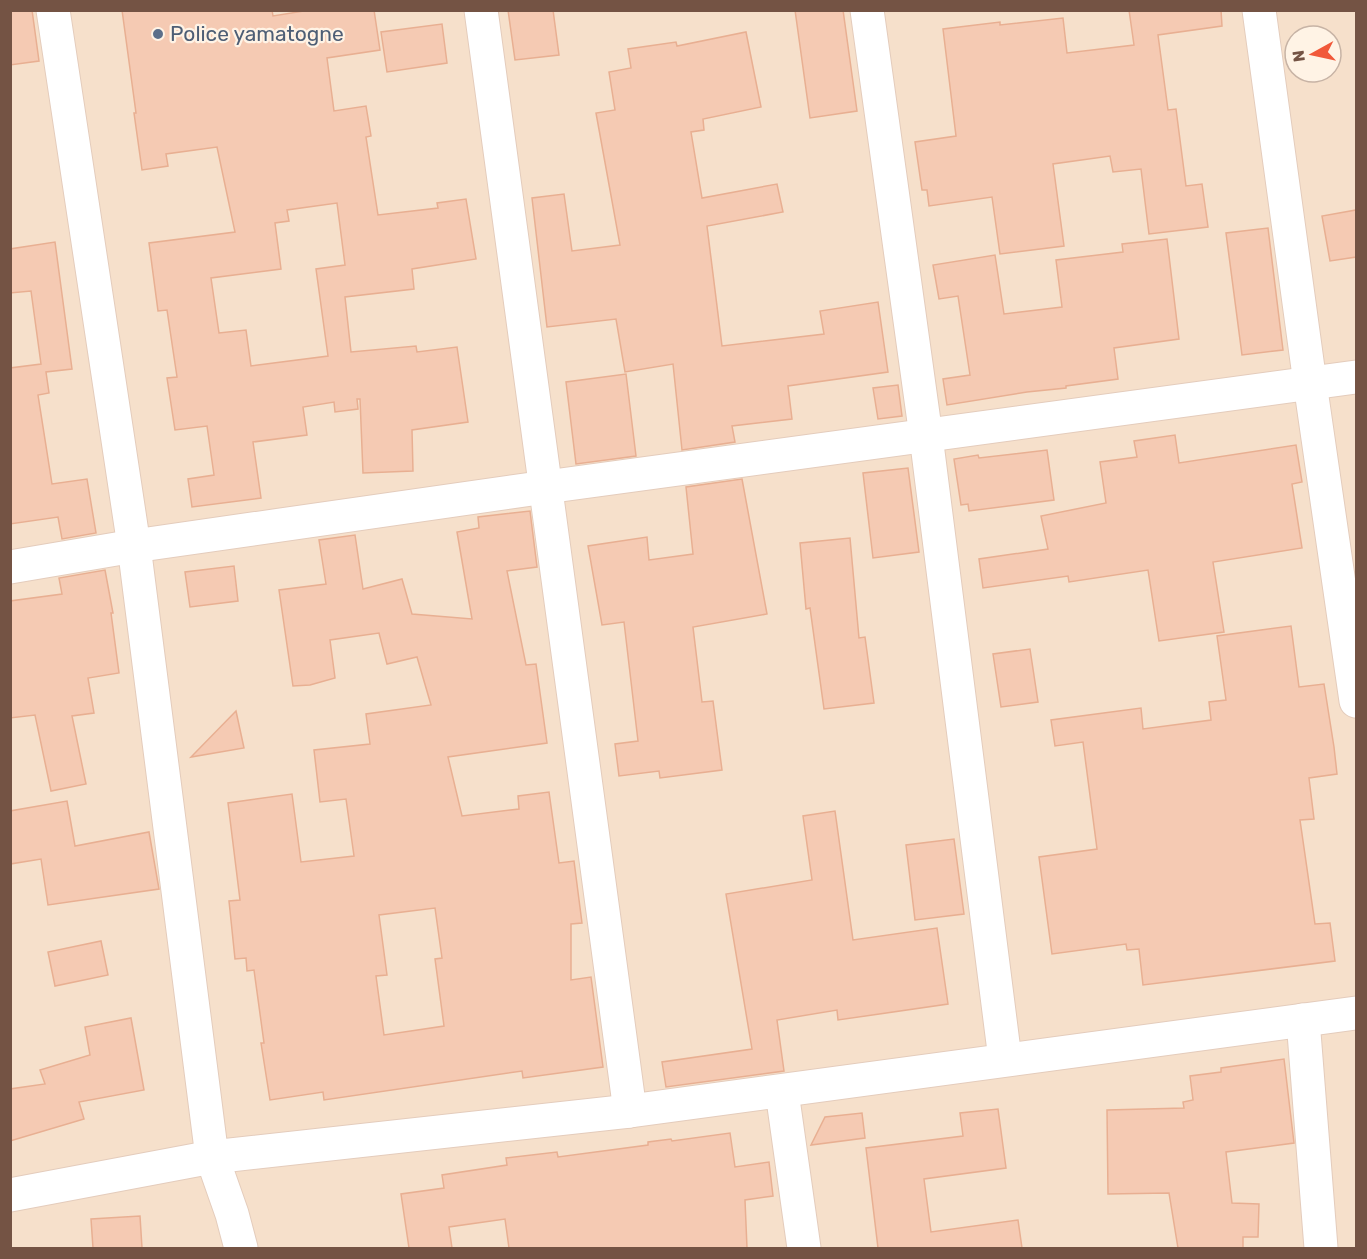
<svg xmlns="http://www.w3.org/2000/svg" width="1367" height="1259" viewBox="0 0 1367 1259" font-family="Rubik,sans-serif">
<rect width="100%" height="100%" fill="#feefdd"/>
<path fill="#f6e0cb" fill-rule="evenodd" d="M 11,11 L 1356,11 L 1356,1248 L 11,1248 ZM 1295,36 L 1331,36 L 1331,72 L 1295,72 Z"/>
<g fill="#f5cab3" stroke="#e8af92" stroke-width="1.5" fill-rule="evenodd">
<polygon points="10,10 32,10 39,61 10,65"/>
<path d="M 122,10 L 272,10 L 273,16 L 310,10 L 374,10 L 380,50 L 327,58 L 334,111 L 366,106 L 371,136 L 366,137 L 378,215 L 438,208 L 437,203 L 466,199 L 476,259 L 412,269 L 414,289 L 345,297 L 351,352 L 416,346 L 417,352 L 457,347 L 468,422 L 412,430 L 413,471 L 363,473 L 360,399 L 357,399 L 358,409 L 335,412 L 334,402 L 303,407 L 307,435 L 253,442 L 261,498 L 192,507 L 188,479 L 214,475 L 207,426 L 175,430 L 167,378 L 177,377 L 167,310 L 158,311 L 149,243 L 235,232 L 217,147 L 166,154 L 168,166 L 142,170 L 134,113 L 136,113 ZM 337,203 L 345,265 L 316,269 L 328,356 L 251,366 L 246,330 L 219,333 L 211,278 L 281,269 L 275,223 L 289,221 L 287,210 Z"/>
<polygon points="508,10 553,10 559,55 515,60"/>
<polygon points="795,10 843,10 857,111 810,118"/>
<polygon points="1129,10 1221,10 1222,26 1158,35 1168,110 1176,109 1186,186 1202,184 1208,227 1149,234 1141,169 1113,172 1110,156 1053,164 1064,246 1000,254 992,197 929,206 927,190 922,190 915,142 956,136 943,29 1000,22 1000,25 1063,18 1067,53 1134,45"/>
<polygon points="442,24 447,63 387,72 381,32"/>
<polygon points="746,32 761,107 703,119 704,130 691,132 702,198 777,184 783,212 707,226 722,346 824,334 820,311 878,302 888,372 788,386 792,419 732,426 735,442 682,450 673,364 625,372 616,319 547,327 532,198 564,194 572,251 620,245 596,113 615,110 609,72 631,68 628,49 676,42 677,46"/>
<polygon points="1356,210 1356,257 1330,261 1322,216"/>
<polygon points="1268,228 1283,350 1242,355 1226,233"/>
<polygon points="1167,239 1179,339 1114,348 1118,379 1066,386 1066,388 1027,392 947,405 943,379 970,375 958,296 939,299 933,265 995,255 1004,314 1062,307 1056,260 1123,252 1122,244"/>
<polygon points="55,242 72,369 46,372 49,393 38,395 52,484 87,479 96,533 62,539 58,517 10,524 10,368 41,364 31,291 10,293 10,249"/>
<polygon points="626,374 636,456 576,464 566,382"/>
<polygon points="898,385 902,416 878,419 873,388"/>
<polygon points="1175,435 1179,463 1296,445 1302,482 1292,484 1302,548 1213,562 1224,632 1159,641 1148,570 1069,582 1068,576 983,588 979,559 1048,549 1041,516 1106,503 1100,462 1137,457 1134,441"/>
<polygon points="1047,450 1054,500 969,511 968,504 961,505 954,459 978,455 979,458"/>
<polygon points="908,468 919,552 873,558 863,473"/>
<polygon points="742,479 767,614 693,627 702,702 713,701 722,770 660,778 659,771 619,776 615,744 638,741 624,622 602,625 588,546 647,537 649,560 693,554 686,487"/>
<path d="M 530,511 L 537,567 L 507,571 L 526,665 L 536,664 L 547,743 L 448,757 L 462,816 L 519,809 L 518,796 L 549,792 L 559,863 L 574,861 L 582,923 L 571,924 L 571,980 L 591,977 L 603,1067 L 523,1078 L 522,1071 L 324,1100 L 323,1092 L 270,1100 L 261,1043 L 264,1043 L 254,970 L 247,971 L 246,958 L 235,959 L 229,901 L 240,900 L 228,803 L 292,794 L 301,862 L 354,856 L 346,799 L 320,802 L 314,750 L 370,744 L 366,714 L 431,705 L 417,657 L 387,664 L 379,633 L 330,640 L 335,678 L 310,685 L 293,686 L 279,590 L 326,584 L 319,540 L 355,535 L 363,589 L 402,579 L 412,614 L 472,619 L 457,532 L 479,528 L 478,517 ZM 435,908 L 442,958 L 435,959 L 444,1026 L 384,1035 L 376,976 L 387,975 L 379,915 Z"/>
<polygon points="850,538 859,638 865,637 874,703 824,709 810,608 806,609 800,543"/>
<polygon points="234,566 238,601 190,607 185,572"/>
<polygon points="105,570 113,613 111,613 119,673 88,678 94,713 72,716 86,784 51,791 35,715 10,718 10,601 62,594 59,578"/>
<polygon points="1291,626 1299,687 1324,684 1334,747 1337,774 1309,778 1314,819 1300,820 1315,924 1330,923 1335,961 1143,985 1139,949 1127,950 1126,944 1052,954 1039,857 1097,849 1083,742 1055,746 1051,720 1141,708 1143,729 1211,720 1209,702 1226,700 1217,636"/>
<polygon points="1030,649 1038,702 1001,707 993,654"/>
<polygon points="236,711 244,748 191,757"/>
<polygon points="67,801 75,846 149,832 159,889 48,905 41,859 10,864 10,811"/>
<polygon points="835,811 853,940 937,928 948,1004 838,1020 837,1010 777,1020 784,1071 666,1087 662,1062 752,1049 726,894 812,880 803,816"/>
<polygon points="954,839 964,914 915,920 906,845"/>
<polygon points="101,941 108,975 55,986 48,952"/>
<polygon points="131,1018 144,1090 79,1102 84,1119 10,1141 10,1089 45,1084 40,1070 90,1055 85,1027"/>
<polygon points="1284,1059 1294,1143 1226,1152 1232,1203 1259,1204 1258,1237 1243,1237 1243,1248 1178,1248 1169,1193 1108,1194 1107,1110 1184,1108 1183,1102 1193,1100 1190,1076 1221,1072 1221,1068"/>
<polygon points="998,1109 1006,1168 924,1179 931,1232 1018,1220 1022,1248 878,1248 866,1148 963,1136 960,1113"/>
<polygon points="862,1113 865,1138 811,1145 825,1117"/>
<polygon points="730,1133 735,1167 769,1162 773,1196 745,1200 747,1248 509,1248 505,1219 449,1227 452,1248 409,1248 401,1194 444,1188 442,1175 507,1165 506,1158 557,1152 558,1157 648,1145 648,1142 671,1139 672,1141"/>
<polygon points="140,1216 142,1248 93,1248 91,1219"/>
</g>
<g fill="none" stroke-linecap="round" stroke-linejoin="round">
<g stroke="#e4ccbc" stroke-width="35">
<g id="minor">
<polyline points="53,10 134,546 212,1157 232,1214 241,1248"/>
<polyline points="481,10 630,1111"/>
<polyline points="867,10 926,436 1005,1059"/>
<polyline points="1259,10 1310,383 1356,701"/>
<polyline points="10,567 134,546 546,487 1356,377"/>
<polyline points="1303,1020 1321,1248"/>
<polyline points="782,1092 804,1248"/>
<polyline points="10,1195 212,1157 630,1111 1356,1013"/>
</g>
</g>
<use href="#minor" stroke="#fff" stroke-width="33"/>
</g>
<circle fill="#5c6f8a" stroke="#fff3e5" stroke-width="2" cx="158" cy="34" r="6"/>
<g text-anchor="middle" stroke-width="4.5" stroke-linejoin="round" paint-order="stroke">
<g font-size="21" fill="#4e5e75" stroke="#fff3e5" text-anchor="start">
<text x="170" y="41">Police yamatogne</text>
</g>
</g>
<rect width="1367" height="1259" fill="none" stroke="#745344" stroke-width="24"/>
<g transform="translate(1313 54) rotate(262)"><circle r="28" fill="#fff3e5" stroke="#c7b3a5" stroke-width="1.5"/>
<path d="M0-4.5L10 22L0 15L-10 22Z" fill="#f15839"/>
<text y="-9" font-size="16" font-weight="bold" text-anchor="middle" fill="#745344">N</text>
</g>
</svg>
